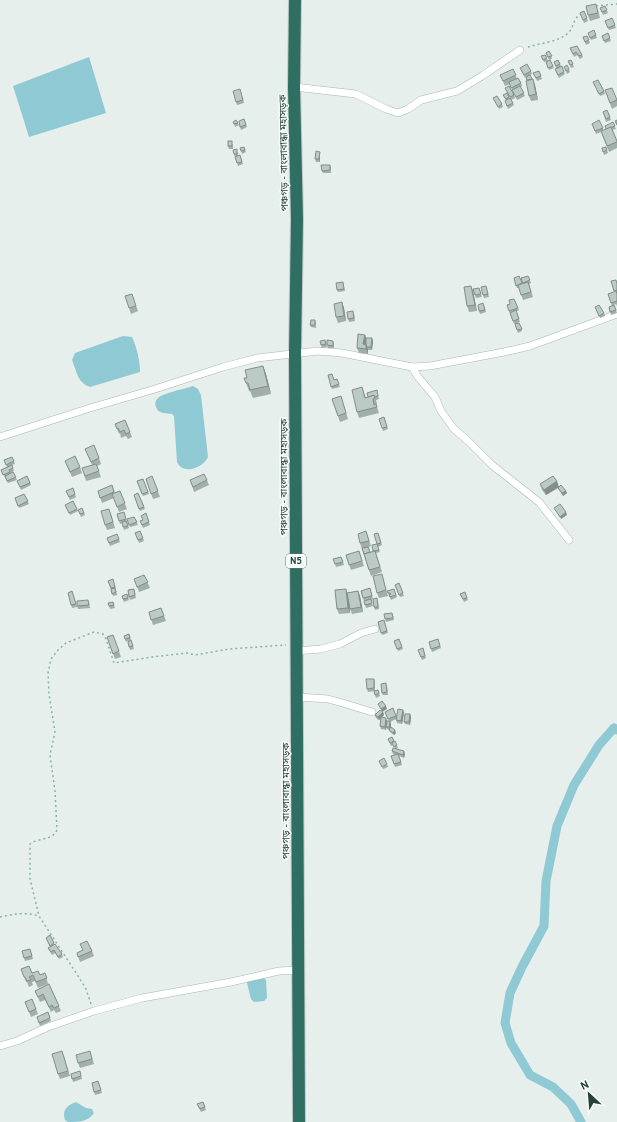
<svg xmlns="http://www.w3.org/2000/svg" width="617" height="1122" viewBox="0 0 617 1122" font-family="Overpass,'Noto Sans Bengali',sans-serif">
<rect width="100%" height="100%" fill="#e6efeb"/>
<g fill="#8ec9d4">
<polygon points="89,57 106,113 29,137 13,86"/>
<path d="M 123,336 L 132,337 C 137,348 140,361 140,372 L 90,387 C 77,382 77,372 72,360 L 75,353 Z"/>
<path d="M 193,386 L 198,389 L 201,395 L 208,457 C 204,467 183,476 177,462 L 174,416 L 172,414 C 166,413 158,414 156,407 C 155,405 155,401 157,399 C 162,393 185,389 193,386 Z"/>
<polygon points="264,978 266,980 267,998 264,1001 254,1002 251,999 247,983 248,981"/>
<path d="M 76,1102 L 86,1108 L 92,1109 L 94,1113 C 88,1122 78,1122 68,1122 L 65,1120 C 62,1110 66,1106 76,1102 Z"/>
</g>
<g fill="none" stroke-linecap="round" stroke-linejoin="round">
<polyline stroke="#8ec9d4" stroke-width="9" points="581,1122 571,1104 553,1087 530,1075 511,1043 505,1023 510,993 522,967 544,926 546,881 557,826 574,785 599,745 614,728 617,730"/>
<g stroke="#a8b8b2" stroke-width="8">
<g id="street">
<polyline points="294,87 356,94 386,109 398,113 408,109 421,100 457,91 482,76 520,50"/>
<polyline points="412,367 418,377 435,397 441,411 454,429 467,440 492,465 539,502 569,540"/>
<polyline points="0,437 90,408 155,389 223,367 257,358 318,351 342,353 412,367 430,366 504,352 530,346 617,314"/>
<polyline points="296,651 321,649 340,644 361,633 375,629"/>
<polyline points="297,697 328,699 346,704 372,712"/>
<polyline points="0,1046 17,1041 48,1027 94,1011 142,998 231,982 279,971 298,970"/>
</g>
</g>
<g stroke="#c2cac8" stroke-width="14">
<polyline id="highway" points="295,0 294,87 297,219 295,354 299,1122"/>
</g>
<g stroke="#86b3a5" stroke-width="1.5" stroke-dasharray="2 3" stroke-linecap="butt">
<polyline points="596,6 617,4"/>
<path d="M 528,47 C 540,43 560,42 569,32 C 574,27 573,18 581,14"/>
<path d="M 0,917 C 13,914 26,912 39,916"/>
<path d="M 91,1004 L 86,989 L 78,976 L 39,916 L 30,879 L 30,844 C 37,838 52,841 57,830 L 55,791 L 50,755 L 55,732 L 49,694 L 48,673 L 51,659 L 58,650 L 66,643 L 94,632 L 103,634 L 106,639 L 114,663 L 152,657 L 187,653 L 195,655 L 229,649 L 286,645"/>
</g>
<use href="#street" stroke="#fff" stroke-width="7"/>
<use href="#highway" stroke="#2f6f62" stroke-width="12"/>
</g>
<g fill="#a1aea9">
<polygon points="605,6 608,13 603,15 600,8"/>
<polygon points="598,10 600,18 590,21 588,15"/>
<polygon points="584,11 588,21 584,23 580,13"/>
<polygon points="612,18 616,28 609,30 605,21"/>
<polygon points="594,30 597,38 591,40 588,33"/>
<polygon points="608,33 611,41 605,43 602,36"/>
<polygon points="587,36 590,43 586,45 583,37"/>
<polygon points="570,48 582,55 583,57 580,59 577,55 574,57"/>
<polygon points="549,51 552,59 549,60 546,53"/>
<polygon points="545,55 548,61 544,62 541,56"/>
<polygon points="550,60 554,68 549,70 546,62"/>
<polygon points="558,60 565,74 559,78 556,72 556,68 554,62"/>
<polygon points="571,60 574,67 571,68 568,61"/>
<polygon points="564,67 569,69 570,72 567,74"/>
<polygon points="520,68 531,71 532,74 529,76 532,79 535,85 538,100 531,101 529,96 526,77 525,78"/>
<polygon points="513,69 517,79 521,83 522,86 520,87 525,96 517,100 510,84 505,86 500,75"/>
<polygon points="539,71 542,79 537,81 533,73"/>
<polygon points="593,82 604,91 605,94 600,96"/>
<polygon points="505,88 514,95 515,98 511,100"/>
<polygon points="240,89 244,103 237,105 236,102"/>
<polygon points="605,90 617,100 617,106 612,109"/>
<polygon points="503,95 509,97 514,105 508,109 506,104 505,101 506,101"/>
<polygon points="493,98 502,104 503,107 499,109"/>
<polygon points="607,110 611,120 606,122 603,112"/>
<polygon points="244,119 247,127 241,130 240,127"/>
<polygon points="236,120 239,125 235,127 234,124"/>
<polygon points="613,122 616,129 612,130 617,141 617,148 609,152 601,132 596,134 593,126 603,128 603,130 606,129"/>
<polygon points="233,144 233,149 229,149 228,146"/>
<polygon points="244,147 246,152 242,154 240,148"/>
<polygon points="606,147 608,153 604,155 602,148"/>
<polygon points="238,152 238,156 240,155 243,164 238,166 234,154"/>
<polygon points="320,154 320,162 316,162 315,159"/>
<polygon points="330,165 331,167 331,173 323,173 322,171"/>
<polygon points="528,276 531,283 529,284 533,297 523,300 519,288 517,288 514,278 522,283 523,283"/>
<polygon points="611,281 617,284 617,306 616,304 612,306 608,294 615,292"/>
<polygon points="343,282 345,291 338,292 337,290"/>
<polygon points="486,286 489,297 484,298 483,295"/>
<polygon points="479,288 482,297 476,298 475,295"/>
<polygon points="473,291 477,311 469,312 467,306"/>
<polygon points="132,294 138,311 131,314 125,296"/>
<polygon points="342,302 344,308 346,321 338,323 336,317"/>
<polygon points="483,303 486,312 480,314 479,311"/>
<polygon points="614,305 617,313 611,315 609,307"/>
<polygon points="518,308 519,310 516,312 520,322 514,324 509,311"/>
<polygon points="596,309 604,313 605,316 600,318"/>
<polygon points="354,313 355,321 349,322 348,319"/>
<polygon points="315,320 316,323 316,328 311,327 310,325"/>
<polygon points="519,323 522,331 518,333 515,324"/>
<polygon points="365,335 366,339 373,341 372,350 368,350 368,354 359,353 357,348"/>
<polygon points="320,341 326,342 327,347 322,348"/>
<polygon points="333,341 334,343 334,348 328,348 327,345"/>
<polygon points="263,366 266,374 271,394 253,398 250,391 249,391 246,383"/>
<polygon points="328,375 334,380 337,379 340,387 332,389"/>
<polygon points="362,387 366,398 368,397 377,390 379,399 376,400 377,404 375,404 375,405 376,404 379,413 359,418 357,412"/>
<polygon points="341,396 348,419 340,422 332,399"/>
<polygon points="384,417 388,429 383,431 379,419"/>
<polygon points="125,420 132,437 128,439 126,436 121,438 120,433 119,434 115,424"/>
<polygon points="85,449 99,458 101,464 97,466 101,477 86,481 82,468 92,465"/>
<polygon points="12,457 15,464 12,465 14,471 10,473 13,472 17,480 8,483 1,470 7,467 4,460"/>
<polygon points="65,461 80,467 82,473 72,477"/>
<polygon points="27,476 31,485 21,490 17,481"/>
<polygon points="152,476 160,497 153,499 146,479"/>
<polygon points="143,479 149,494 143,496 137,481"/>
<polygon points="190,480 207,480 209,485 194,492"/>
<polygon points="540,484 559,487 566,491 567,493 563,496 559,490 558,488 546,495 542,490"/>
<polygon points="112,485 115,493 120,491 127,509 119,512 114,498 102,503 98,491"/>
<polygon points="73,488 76,497 70,500 66,491"/>
<polygon points="138,493 145,509 140,511 134,495"/>
<polygon points="24,494 29,504 19,508 15,498"/>
<polygon points="73,501 78,511 70,515 65,505"/>
<polygon points="82,508 85,515 81,517 78,510"/>
<polygon points="124,512 129,528 124,530 122,523 120,524 117,514"/>
<polygon points="146,513 150,525 143,528 140,521 143,520"/>
<polygon points="111,514 115,528 107,530 105,525"/>
<polygon points="134,517 138,525 130,527 127,519"/>
<polygon points="140,531 144,541 139,543 135,533"/>
<polygon points="366,531 371,546 369,547 370,552 373,551 377,544 378,533 382,545 378,547 380,552 376,553 382,572 371,576 360,543"/>
<polygon points="107,538 119,539 120,542 110,546"/>
<polygon points="359,551 364,566 351,570 346,555"/>
<polygon points="342,559 344,565 336,567 335,564"/>
<polygon points="144,575 150,588 139,592 134,579"/>
<polygon points="113,579 116,589 116,590 117,595 113,596 108,581"/>
<polygon points="383,579 388,596 379,598 377,593"/>
<polygon points="399,583 404,596 400,597 395,585"/>
<polygon points="370,588 373,599 371,599 373,606 366,608 361,591"/>
<polygon points="134,589 136,598 130,600 128,590"/>
<polygon points="346,589 347,593 358,591 360,596 363,612 352,614 350,609 349,602 350,613 339,614 337,609"/>
<polygon points="394,589 397,597 391,600 387,591"/>
<polygon points="72,591 77,607 72,608 68,593"/>
<polygon points="465,592 468,600 464,602 460,594"/>
<polygon points="122,596 128,597 129,600 124,602"/>
<polygon points="88,600 89,603 90,608 78,609 77,606"/>
<polygon points="378,601 379,609 375,610 374,607"/>
<polygon points="113,602 115,608 110,609 108,603"/>
<polygon points="161,608 166,621 153,625 149,612"/>
<polygon points="393,615 394,620 386,622 385,619"/>
<polygon points="384,620 388,633 382,635 378,622"/>
<polygon points="129,634 131,640 126,642 124,636"/>
<polygon points="113,635 121,657 115,659 107,637"/>
<polygon points="399,639 403,649 398,651 394,641"/>
<polygon points="438,639 441,648 432,652 429,642"/>
<polygon points="131,640 134,649 130,650 128,642"/>
<polygon points="423,648 426,658 422,660 418,650"/>
<polygon points="374,679 375,681 375,691 378,690 380,696 376,698 374,691 375,691 368,692 367,689"/>
<polygon points="387,686 388,695 383,695 382,693"/>
<polygon points="393,708 397,717 403,710 404,713 402,724 397,723 396,719 390,722 391,724 391,728 396,733 394,735 390,732 389,730 387,729 386,727 386,730 381,729 380,726 381,718 379,720 376,718 375,715 383,712 384,715 382,717 387,721 389,721 385,712"/>
<polygon points="410,714 411,717 410,725 405,724 404,722"/>
<polygon points="392,737 394,742 397,745 398,748 396,749 405,754 404,758 399,756 402,765 395,767 391,756 395,755 393,754 392,751 395,748 393,745 391,746 388,739"/>
<polygon points="379,761 387,764 388,767 383,769"/>
<polygon points="50,935 54,944 62,954 63,957 59,959 55,953 52,955 49,950 48,948 50,947 46,938"/>
<polygon points="80,944 92,951 94,956 80,962 77,953 83,950"/>
<polygon points="30,949 33,959 25,961 22,951"/>
<polygon points="21,969 40,975 45,973 48,984 38,988 35,981 32,982 33,985 29,987 27,982 26,982"/>
<polygon points="49,984 61,1011 56,1013 54,1010 51,1012 45,1000 40,1002 35,991"/>
<polygon points="32,999 38,1014 31,1017 25,1002"/>
<polygon points="48,1012 51,1021 40,1026 37,1017"/>
<polygon points="90,1051 94,1064 80,1068 78,1063"/>
<polygon points="64,1056 70,1076 60,1079 58,1074"/>
<polygon points="80,1071 82,1079 73,1082 71,1074"/>
<polygon points="98,1081 102,1093 95,1095 92,1083"/>
<polygon points="203,1102 206,1110 201,1112 197,1104"/>
</g>
<g fill="#838d89">
<polygon points="533,79 535,85 538,100 536,94"/>
<polygon points="320,152 320,162 319,159"/>
<polygon points="471,286 473,291 477,311 475,305"/>
<polygon points="342,302 344,308 346,321 344,316"/>
<polygon points="365,335 367,340 365,350 363,344"/>
<polygon points="372,338 373,341 372,350 371,347"/>
<polygon points="366,345 368,350 368,354 366,349"/>
<polygon points="263,366 266,374 271,394 268,386"/>
<polygon points="557,481 559,487 546,495 544,490"/>
<polygon points="566,491 567,493 563,496 562,493"/>
<polygon points="566,512 567,515 561,519 560,517"/>
<polygon points="346,589 348,594 350,613 348,608"/>
<polygon points="358,591 360,596 363,612 361,607"/>
<polygon points="386,706 387,709 382,712 381,709"/>
<polygon points="403,710 404,713 402,724 401,721"/>
<polygon points="383,712 384,715 379,720 378,717"/>
<polygon points="410,714 411,717 410,725 409,722"/>
<polygon points="386,718 387,721 386,730 385,727"/>
<polygon points="390,721 391,724 390,730 389,727"/>
<polygon points="395,730 396,733 394,735 393,733"/>
<polygon points="404,751 405,754 404,758 403,755"/>
</g>
<g fill="#bbcac4" stroke="#838d89">
<polygon points="596,4 598,13 588,15 586,6"/>
<polygon points="605,6 607,10 602,12 600,8"/>
<polygon points="584,11 587,18 583,20 580,13"/>
<polygon points="612,18 615,25 608,28 605,21"/>
<polygon points="594,30 596,35 590,38 588,33"/>
<polygon points="608,33 610,38 604,41 602,36"/>
<polygon points="587,36 589,40 585,42 583,37"/>
<polygon points="577,46 582,55 579,56 576,52 573,54 570,48"/>
<polygon points="549,51 552,56 548,57 546,53"/>
<polygon points="545,55 547,58 543,60 541,56"/>
<polygon points="550,60 553,66 548,68 546,62"/>
<polygon points="558,60 560,64 556,66 554,62"/>
<polygon points="571,60 573,64 570,65 568,61"/>
<polygon points="527,64 531,71 524,75 520,68"/>
<polygon points="567,65 569,69 566,71 564,67"/>
<polygon points="562,66 564,72 558,75 555,69"/>
<polygon points="513,69 516,75 503,81 500,75"/>
<polygon points="539,71 541,76 536,78 533,73"/>
<polygon points="530,75 532,79 527,80 526,77"/>
<polygon points="518,78 521,83 511,88 509,82"/>
<polygon points="533,79 536,94 529,96 526,81"/>
<polygon points="598,80 604,91 599,94 593,82"/>
<polygon points="509,86 514,95 510,97 505,88"/>
<polygon points="520,86 524,93 516,97 512,90"/>
<polygon points="612,88 617,100 610,103 605,90"/>
<polygon points="240,89 243,100 236,102 233,91"/>
<polygon points="507,93 509,97 506,99 503,95"/>
<polygon points="497,96 502,104 498,107 493,98"/>
<polygon points="510,98 513,103 507,106 505,101"/>
<polygon points="607,110 610,117 606,119 603,112"/>
<polygon points="244,119 246,125 240,127 239,121"/>
<polygon points="236,120 238,123 234,124 233,122"/>
<polygon points="599,120 603,128 595,131 592,124"/>
<polygon points="617,120 617,125 615,121"/>
<polygon points="613,122 615,126 606,129 605,126"/>
<polygon points="611,127 617,141 617,142 607,146 601,131"/>
<rect x="228" y="141" width="4" height="5"/>
<polygon points="244,147 245,150 241,151 240,148"/>
<polygon points="606,147 607,150 603,152 602,148"/>
<polygon points="237,149 237,154 234,154 233,150"/>
<polygon points="316,151 320,152 319,159 315,159"/>
<polygon points="240,155 242,162 237,163 235,157"/>
<polygon points="321,165 330,165 330,170 322,171"/>
<polygon points="519,276 522,283 516,286 514,278"/>
<polygon points="528,276 530,280 523,283 521,278"/>
<polygon points="616,280 617,284 617,290 614,291 611,281"/>
<polygon points="343,282 344,289 337,290 336,283"/>
<polygon points="528,282 531,292 521,295 518,285"/>
<polygon points="471,286 475,305 467,306 464,287"/>
<polygon points="486,286 488,294 483,295 481,287"/>
<polygon points="479,288 481,294 475,295 473,289"/>
<polygon points="616,291 617,294 617,301 611,303 608,294"/>
<polygon points="132,294 136,306 129,308 125,296"/>
<polygon points="514,299 518,308 509,311 507,305 510,304 509,300"/>
<polygon points="342,302 344,316 336,317 334,304"/>
<polygon points="483,303 485,310 479,311 478,305"/>
<polygon points="599,305 604,313 599,316 595,307"/>
<polygon points="614,305 616,310 610,312 609,307"/>
<polygon points="516,310 519,319 513,321 510,313"/>
<polygon points="353,311 354,318 348,319 347,312"/>
<polygon points="311,320 315,320 315,325 310,325"/>
<polygon points="519,323 522,329 517,330 515,324"/>
<polygon points="358,334 365,335 363,344 366,345 366,349 357,348"/>
<polygon points="366,338 372,338 371,347 367,347 366,344"/>
<polygon points="325,340 326,344 321,345 320,341"/>
<polygon points="327,340 333,341 333,346 327,345"/>
<polygon points="263,366 268,386 250,390 248,383 246,383 244,378 247,378 245,370"/>
<polygon points="332,374 334,380 337,379 339,384 331,387 328,375"/>
<polygon points="362,387 365,398 374,395 375,398 373,399 374,405 376,404 377,407 357,412 352,390"/>
<polygon points="377,390 378,396 375,397 374,395 368,397 367,393"/>
<polygon points="341,396 346,413 338,416 332,399"/>
<polygon points="384,417 387,427 382,428 379,419"/>
<polygon points="125,420 130,432 126,434 124,430 120,432 118,428 117,429 115,424"/>
<polygon points="94,445 99,458 91,462 85,449"/>
<polygon points="75,456 80,467 70,472 65,461"/>
<polygon points="12,457 14,461 6,465 4,460"/>
<polygon points="96,464 99,471 85,476 82,468"/>
<polygon points="12,465 13,468 9,470 10,472 3,475 1,470"/>
<polygon points="13,472 16,477 7,481 5,476"/>
<polygon points="204,474 207,480 193,487 190,480"/>
<polygon points="27,476 30,483 20,487 17,481"/>
<polygon points="152,476 158,491 151,494 146,479"/>
<polygon points="553,476 557,481 544,490 540,484"/>
<polygon points="143,479 148,492 142,494 137,481"/>
<polygon points="112,485 114,492 100,498 98,491"/>
<polygon points="561,485 566,491 562,493 558,488"/>
<polygon points="73,488 75,494 69,497 66,491"/>
<polygon points="120,491 125,503 117,507 112,494"/>
<polygon points="138,493 144,507 139,509 134,495"/>
<polygon points="24,494 28,501 18,506 15,498"/>
<polygon points="73,501 77,509 69,513 65,505"/>
<polygon points="560,504 566,512 560,517 554,508"/>
<polygon points="82,508 84,513 80,514 78,510"/>
<polygon points="109,509 113,522 105,525 101,511"/>
<polygon points="124,512 126,519 119,521 117,514"/>
<polygon points="146,513 149,522 142,525 140,521 143,520 141,516"/>
<polygon points="134,517 137,522 129,525 127,519"/>
<polygon points="126,521 128,526 123,527 122,522"/>
<polygon points="140,531 143,538 138,540 135,533"/>
<polygon points="366,531 369,541 360,543 358,534"/>
<polygon points="378,533 381,543 377,544 374,534"/>
<polygon points="117,534 119,539 109,543 107,538"/>
<polygon points="377,544 379,550 373,551 372,545"/>
<polygon points="368,547 370,552 364,554 362,548"/>
<polygon points="359,551 362,561 349,565 346,555"/>
<polygon points="375,551 380,567 369,570 364,554"/>
<polygon points="341,557 343,562 335,564 333,559"/>
<polygon points="382,574 386,590 377,593 373,576"/>
<polygon points="144,575 148,582 137,587 134,579"/>
<polygon points="113,579 115,587 111,588 108,581"/>
<polygon points="399,583 403,593 399,595 395,585"/>
<polygon points="115,588 116,592 112,594 111,589"/>
<polygon points="370,588 372,596 363,598 361,591"/>
<polygon points="134,589 135,595 129,597 128,590"/>
<polygon points="346,589 348,608 337,609 335,590"/>
<polygon points="394,589 396,595 390,597 389,595 391,594 390,593 388,593 387,591"/>
<polygon points="72,591 76,604 71,605 68,593"/>
<polygon points="358,591 361,607 350,609 347,593"/>
<polygon points="465,592 467,598 463,599 460,594"/>
<polygon points="127,594 128,598 123,599 122,596"/>
<polygon points="377,598 378,607 374,607 373,599"/>
<polygon points="371,599 372,603 365,605 364,601"/>
<polygon points="88,600 89,605 77,606 77,601"/>
<polygon points="113,602 114,605 109,606 108,603"/>
<polygon points="161,608 164,616 151,620 149,612"/>
<polygon points="392,613 393,618 385,619 384,614"/>
<polygon points="384,620 387,631 381,633 378,622"/>
<polygon points="129,634 130,638 125,639 124,636"/>
<polygon points="113,635 119,651 113,654 107,637"/>
<polygon points="399,639 402,647 397,649 394,641"/>
<polygon points="438,639 440,646 431,649 429,642"/>
<polygon points="131,640 133,646 129,647 128,642"/>
<polygon points="423,648 425,656 421,657 418,650"/>
<polygon points="366,679 374,679 374,688 367,689"/>
<polygon points="386,683 387,692 382,693 381,684"/>
<polygon points="378,690 379,693 375,695 374,691"/>
<polygon points="382,701 386,706 381,709 378,704"/>
<polygon points="393,708 396,716 388,719 385,712"/>
<polygon points="398,709 403,710 401,721 396,720"/>
<polygon points="380,710 383,712 378,717 375,715"/>
<polygon points="405,714 410,714 409,722 404,722"/>
<polygon points="381,717 386,718 385,727 380,726"/>
<polygon points="387,721 390,721 389,727 386,727"/>
<polygon points="391,727 395,730 393,733 389,730"/>
<polygon points="392,737 394,741 390,743 388,739"/>
<polygon points="395,741 397,745 394,747 392,743"/>
<polygon points="393,748 404,751 403,755 392,751"/>
<polygon points="398,754 401,762 394,764 391,756"/>
<polygon points="384,758 387,764 382,767 379,761"/>
<polygon points="50,935 54,943 50,946 46,938"/>
<polygon points="87,941 92,951 78,957 77,953 83,950 80,944"/>
<polygon points="55,944 62,954 58,957 54,950 51,952 48,948"/>
<polygon points="30,949 32,956 24,958 22,951"/>
<polygon points="29,966 32,973 38,971 40,975 45,973 47,978 36,982 33,975 29,977 31,980 27,981 25,977 24,977 21,969"/>
<polygon points="49,984 59,1006 54,1008 52,1005 49,1007 43,994 38,997 35,991"/>
<polygon points="32,999 36,1009 29,1012 25,1002"/>
<polygon points="48,1012 50,1018 39,1023 37,1017"/>
<polygon points="62,1051 68,1071 58,1074 52,1054"/>
<polygon points="90,1051 92,1059 78,1063 76,1055"/>
<polygon points="80,1071 81,1076 72,1079 71,1074"/>
<polygon points="98,1081 101,1090 94,1092 92,1083"/>
<polygon points="203,1102 205,1107 200,1109 197,1104"/>
</g>
<g text-anchor="middle" stroke-width="3" stroke-linejoin="round" paint-order="stroke">
<rect fill="#f7fbf9" stroke="#637a73" stroke-width="1" x="286" y="554" width="20" height="14" rx="3"/>
<g font-size="9" font-weight="bold" fill="#24423a">
<text x="296" y="564">N5</text>
</g>
<g font-size="10" fill="#24423a" stroke="#f7fbf9">
<text transform="translate(283 153) rotate(-91)" y="4">পঞ্চগড় - বাংলাবান্ধা মহাসড়ক</text>
<text transform="translate(283 477) rotate(-90)" y="4">পঞ্চগড় - বাংলাবান্ধা মহাসড়ক</text>
<text transform="translate(285 801) rotate(-90)" y="4">পঞ্চগড় - বাংলাবান্ধা মহাসড়ক</text>
</g>
</g>
<g transform="translate(589 1094) rotate(334)" stroke="#f7fbf9" stroke-width="3" paint-order="stroke">
<path d="M0-3L7 15L0 10L-7 15Z" fill="#24423a"/>
<text y="-6" font-size="11" font-weight="bold" text-anchor="middle" fill="#24423a">N</text>
</g>
</svg>
